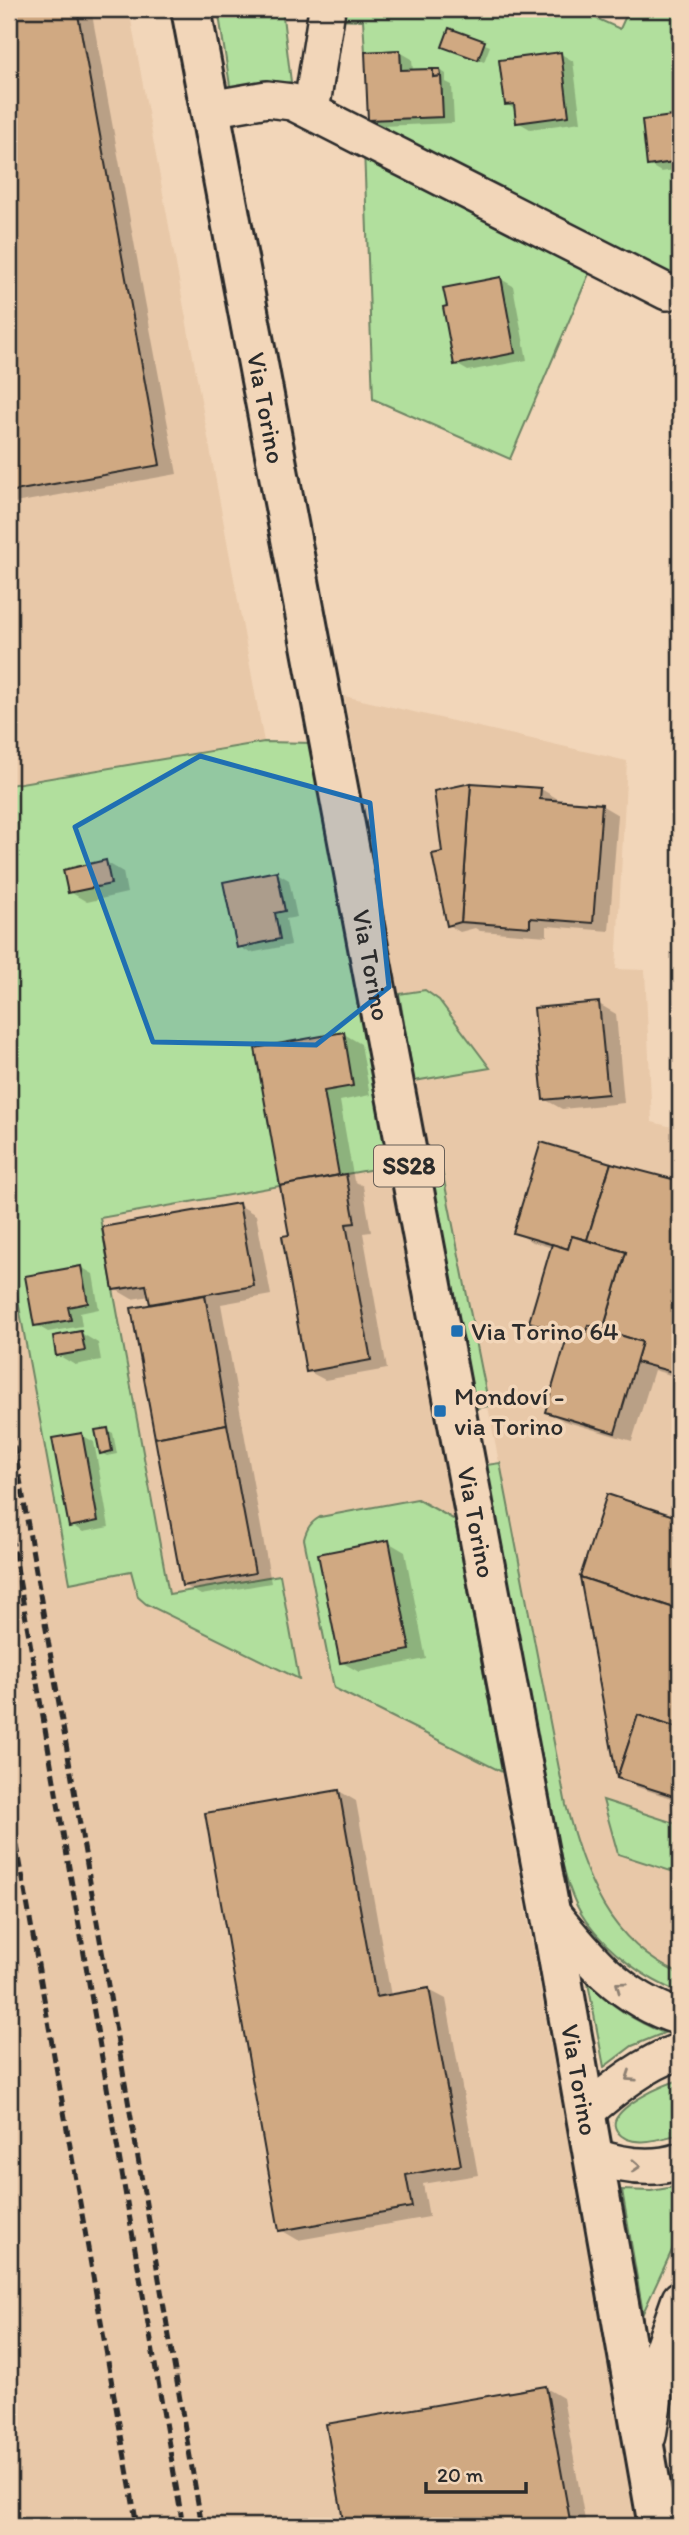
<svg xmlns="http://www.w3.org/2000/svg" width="689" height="2535" viewBox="0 0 689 2535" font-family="Itim,sans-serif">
<rect width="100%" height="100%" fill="#f2d6b9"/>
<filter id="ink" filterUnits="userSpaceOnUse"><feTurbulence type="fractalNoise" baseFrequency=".0143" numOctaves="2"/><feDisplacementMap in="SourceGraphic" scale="14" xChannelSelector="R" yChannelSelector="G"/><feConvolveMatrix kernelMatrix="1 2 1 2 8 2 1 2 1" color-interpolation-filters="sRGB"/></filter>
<g filter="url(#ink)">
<g fill="#e8c8a8">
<polygon points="9,9 129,9 264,742 9,785"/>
<polygon points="344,696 627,761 616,969 645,970 652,1122 680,1129 680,1974 660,1965 634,1945 615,1925 598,1897 584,1866 566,1805 438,1151 427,1152"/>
<polygon points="391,1166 638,2526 9,2526 9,1234"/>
</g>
<g fill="#b1df9d" stroke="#6e8564" stroke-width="2">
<polygon points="218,9 282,9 291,82 231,92"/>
<polygon points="337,9 576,9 620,29 629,9 680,9 680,265 673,281 369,129 368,120 433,69 401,70 400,50 365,52 363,20 335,19"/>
<polygon points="364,148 592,267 510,459 373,399"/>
<polygon points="264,742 313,743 391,1166 100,1218 169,1594 280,1575 299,1679 146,1604 138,1597 131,1571 70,1583 9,1252 9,785"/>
<polygon points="425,990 439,1000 490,1068 414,1081 399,994"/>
<polygon points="438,1150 489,1406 476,1408 427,1153"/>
<path d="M 500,1463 L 566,1805 C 585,1877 608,1942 680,1974 L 680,1993 C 644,1978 609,1953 586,1921 C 570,1899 564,1870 558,1845 L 486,1465 Z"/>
<path d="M 417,1499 L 455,1520 L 502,1772 L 334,1688 L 304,1539 C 307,1528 311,1522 320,1517 Z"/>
<polygon points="603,1800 680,1825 680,1874 618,1854"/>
<path d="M 588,1983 C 611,2006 634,2021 664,2033 L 632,2046 L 604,2067 Z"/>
<path d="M 680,2080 L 680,2134 C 663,2138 630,2150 617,2131 C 615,2128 614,2125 615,2121 C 622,2103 663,2085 680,2080 Z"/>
<polygon points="680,2186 680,2233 643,2313 622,2190 651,2191"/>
</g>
<g fill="#0003">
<polygon points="9,9 91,9 177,474 9,504"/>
<polygon points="450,30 490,46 484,62 450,49"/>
<polygon points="400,52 412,59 413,71 440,70 446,74 446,82 452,85 454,123 382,126 370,119"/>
<polygon points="561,54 573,61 581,122 530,129 518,122 516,110 506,104"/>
<polygon points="680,117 680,169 661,172 649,165 644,121"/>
<polygon points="501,279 513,286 527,360 468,371 456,364"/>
<polygon points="541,789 558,799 558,802 601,805 618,815 609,931 547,926 547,936 480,931 475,928 460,932 448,925 444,853"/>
<polygon points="106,862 123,872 127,893 87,902 70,892"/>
<polygon points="277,873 289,880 297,917 286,919 291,945 250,953 238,946"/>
<polygon points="599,1004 616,1014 624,1103 562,1109 544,1099"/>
<polygon points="344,1034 361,1044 370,1095 340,1101 354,1181 363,1186 371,1232 363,1233 387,1369 325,1380 308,1371 291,1237 257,1049"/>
<polygon points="610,1164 680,1183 680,1378 654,1370 632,1441 564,1421 547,1411 569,1337 548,1331 531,1321 553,1248 532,1242 515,1232"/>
<polygon points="239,1205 256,1215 271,1295 221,1304 271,1583 201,1595 184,1585 150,1296 132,1299 115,1289"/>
<polygon points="81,1267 93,1274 99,1309 80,1313 82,1326 48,1332 36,1325"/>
<polygon points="81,1333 98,1343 101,1360 75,1365 58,1355"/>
<polygon points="107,1430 113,1433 117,1454 107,1456 101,1453"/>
<polygon points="82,1435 94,1442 109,1527 83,1532 71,1525"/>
<polygon points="608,1496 680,1520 680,1801 637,1787 619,1776"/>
<polygon points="388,1542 405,1552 426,1659 359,1672 341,1662"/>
<polygon points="339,1791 356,1801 391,1996 429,1990 446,1999 478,2175 423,2184 429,2217 298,2240 281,2230"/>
<polygon points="546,2388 563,2398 586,2526 345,2526 328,2426"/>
</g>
<g fill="#d0a982" stroke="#2b2b2b" stroke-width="2">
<polygon points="9,9 77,9 160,465 9,492"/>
<polygon points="449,28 485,41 478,60 442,47"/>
<polygon points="400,50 401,70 433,69 433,77 441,76 443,117 368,120 365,52"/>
<polygon points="561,52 569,116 516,123 514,104 505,105 499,60"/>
<polygon points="433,69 440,69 441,76 433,77"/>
<polygon points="680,115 680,166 673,167 673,162 647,166 642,120"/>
<polygon points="501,277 515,353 454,365 443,307 447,306 443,288"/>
<polygon points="471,783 541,788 540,799 602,804 593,923 530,918 530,927 461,922"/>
<polygon points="471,783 461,922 447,926 432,854 442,852 434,791"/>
<polygon points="106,860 111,884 68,893 63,870"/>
<polygon points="277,871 285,911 275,913 280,939 237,948 223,882"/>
<polygon points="599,1002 608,1094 543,1100 534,1008"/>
<polygon points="344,1032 353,1086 324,1091 339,1175 280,1186 255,1048"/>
<polygon points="541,1142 611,1163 587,1240 572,1236 568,1249 513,1233"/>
<polygon points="611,1163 680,1181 680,1374 636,1362 642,1342 603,1330 626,1252 587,1240"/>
<polygon points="346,1174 355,1223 346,1224 371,1360 306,1372 282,1236 289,1235 280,1186"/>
<polygon points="239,1203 254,1286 150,1304 146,1285 113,1290 102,1227"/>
<polygon points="572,1236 626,1252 603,1330 588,1325 584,1339 529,1322 552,1244 568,1249"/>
<polygon points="81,1266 88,1303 68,1307 71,1320 34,1326 25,1276"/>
<polygon points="205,1295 227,1424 155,1438 131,1308"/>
<polygon points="588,1325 642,1342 615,1433 545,1412 568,1334 584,1339"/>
<polygon points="81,1331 85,1351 56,1356 53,1336"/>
<polygon points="227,1424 255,1573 182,1586 155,1438"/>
<polygon points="108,1428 112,1451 100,1454 95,1430"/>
<polygon points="82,1433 98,1521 69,1527 52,1438"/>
<polygon points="607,1494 680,1518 680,1610 580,1577"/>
<polygon points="389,1540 410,1650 340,1663 318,1554"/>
<polygon points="580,1577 680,1610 680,1729 638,1715 617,1778"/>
<polygon points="638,1715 680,1729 680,1798 617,1778"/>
<polygon points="339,1790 376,1997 429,1988 461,2165 406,2175 412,2207 279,2231 205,1813"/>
<polygon points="546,2386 571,2526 344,2526 326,2424"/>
</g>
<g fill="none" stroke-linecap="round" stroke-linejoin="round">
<g stroke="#2b2b2b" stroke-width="40">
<g id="minor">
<polyline points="209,109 267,99 292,102 667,292"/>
<polyline points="311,111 327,9"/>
<path d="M 550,1911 C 586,1956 622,2000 680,2017"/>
<path d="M 586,2112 C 615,2087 644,2064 680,2051"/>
<path d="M 593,2156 C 621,2166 651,2171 680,2161"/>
<polyline points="648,2436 661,2353 680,2299"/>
</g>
</g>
<g stroke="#2b2b2b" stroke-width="44">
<g id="major">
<path id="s1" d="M 191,9 L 550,1911 L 658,2526"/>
</g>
</g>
<use href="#minor" stroke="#f2d6b9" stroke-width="35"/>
<use href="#major" stroke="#f2d6b9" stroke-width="38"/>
<g stroke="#2b2b2b" stroke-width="5" stroke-dasharray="10 5" stroke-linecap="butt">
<polyline points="9,1416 202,2526"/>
<polyline points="9,1521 183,2526"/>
<polyline points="9,1800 137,2526"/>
</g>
</g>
<defs><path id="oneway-chevron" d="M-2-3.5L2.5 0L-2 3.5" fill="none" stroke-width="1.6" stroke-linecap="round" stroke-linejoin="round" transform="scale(1.75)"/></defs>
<g stroke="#8e8072">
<use href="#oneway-chevron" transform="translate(620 1986) rotate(-144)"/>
<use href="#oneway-chevron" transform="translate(630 2077) rotate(146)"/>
<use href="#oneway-chevron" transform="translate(636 2166) rotate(3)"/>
</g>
</g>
<path fill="#1f6fb2" fill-opacity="0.2" stroke="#1f6fb2" stroke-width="5" stroke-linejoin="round" d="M 200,756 L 370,803 L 389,987 L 316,1045 L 153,1042 L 75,827 Z"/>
<g fill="#1f6fb2" stroke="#f2d6b9" stroke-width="2.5">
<rect x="450" y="1324" width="14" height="14" rx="3.5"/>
<rect x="433" y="1404" width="14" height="14" rx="3.5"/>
</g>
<g text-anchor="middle" stroke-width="7" stroke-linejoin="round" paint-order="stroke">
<rect fill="#f2d6b9" stroke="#675e56" stroke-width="2" x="374" y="1145.5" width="70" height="41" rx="5"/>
<g font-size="24" font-weight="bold" fill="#2b2b2b">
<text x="409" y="1174">SS28</text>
</g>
<g font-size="26" fill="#2b2b2b" stroke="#f2d6b9">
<text dy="9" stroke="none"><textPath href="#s1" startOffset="406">Via Torino</textPath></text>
<text dy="9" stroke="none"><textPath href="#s1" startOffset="973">Via Torino</textPath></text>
<text dy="9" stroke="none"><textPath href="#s1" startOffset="1540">Via Torino</textPath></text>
<text dy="9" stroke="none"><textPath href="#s1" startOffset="2107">Via Torino</textPath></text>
</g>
<g font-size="26" fill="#2b2b2b" stroke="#f2d6b9" text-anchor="start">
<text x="471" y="1340">Via Torino 64</text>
<text x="454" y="1405">Mondoví -<tspan x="454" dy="30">via Torino</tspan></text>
</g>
</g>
<rect width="689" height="2535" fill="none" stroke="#f2d6b9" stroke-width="35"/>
<rect x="18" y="18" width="654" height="2500" fill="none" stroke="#2b2b2b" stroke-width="2.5" filter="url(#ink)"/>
<path d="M426 2482v10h100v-10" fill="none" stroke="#2b2b2b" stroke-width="3.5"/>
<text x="437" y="2482" font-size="21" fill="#2b2b2b" stroke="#f2d6b9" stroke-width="5" paint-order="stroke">20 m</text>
</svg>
